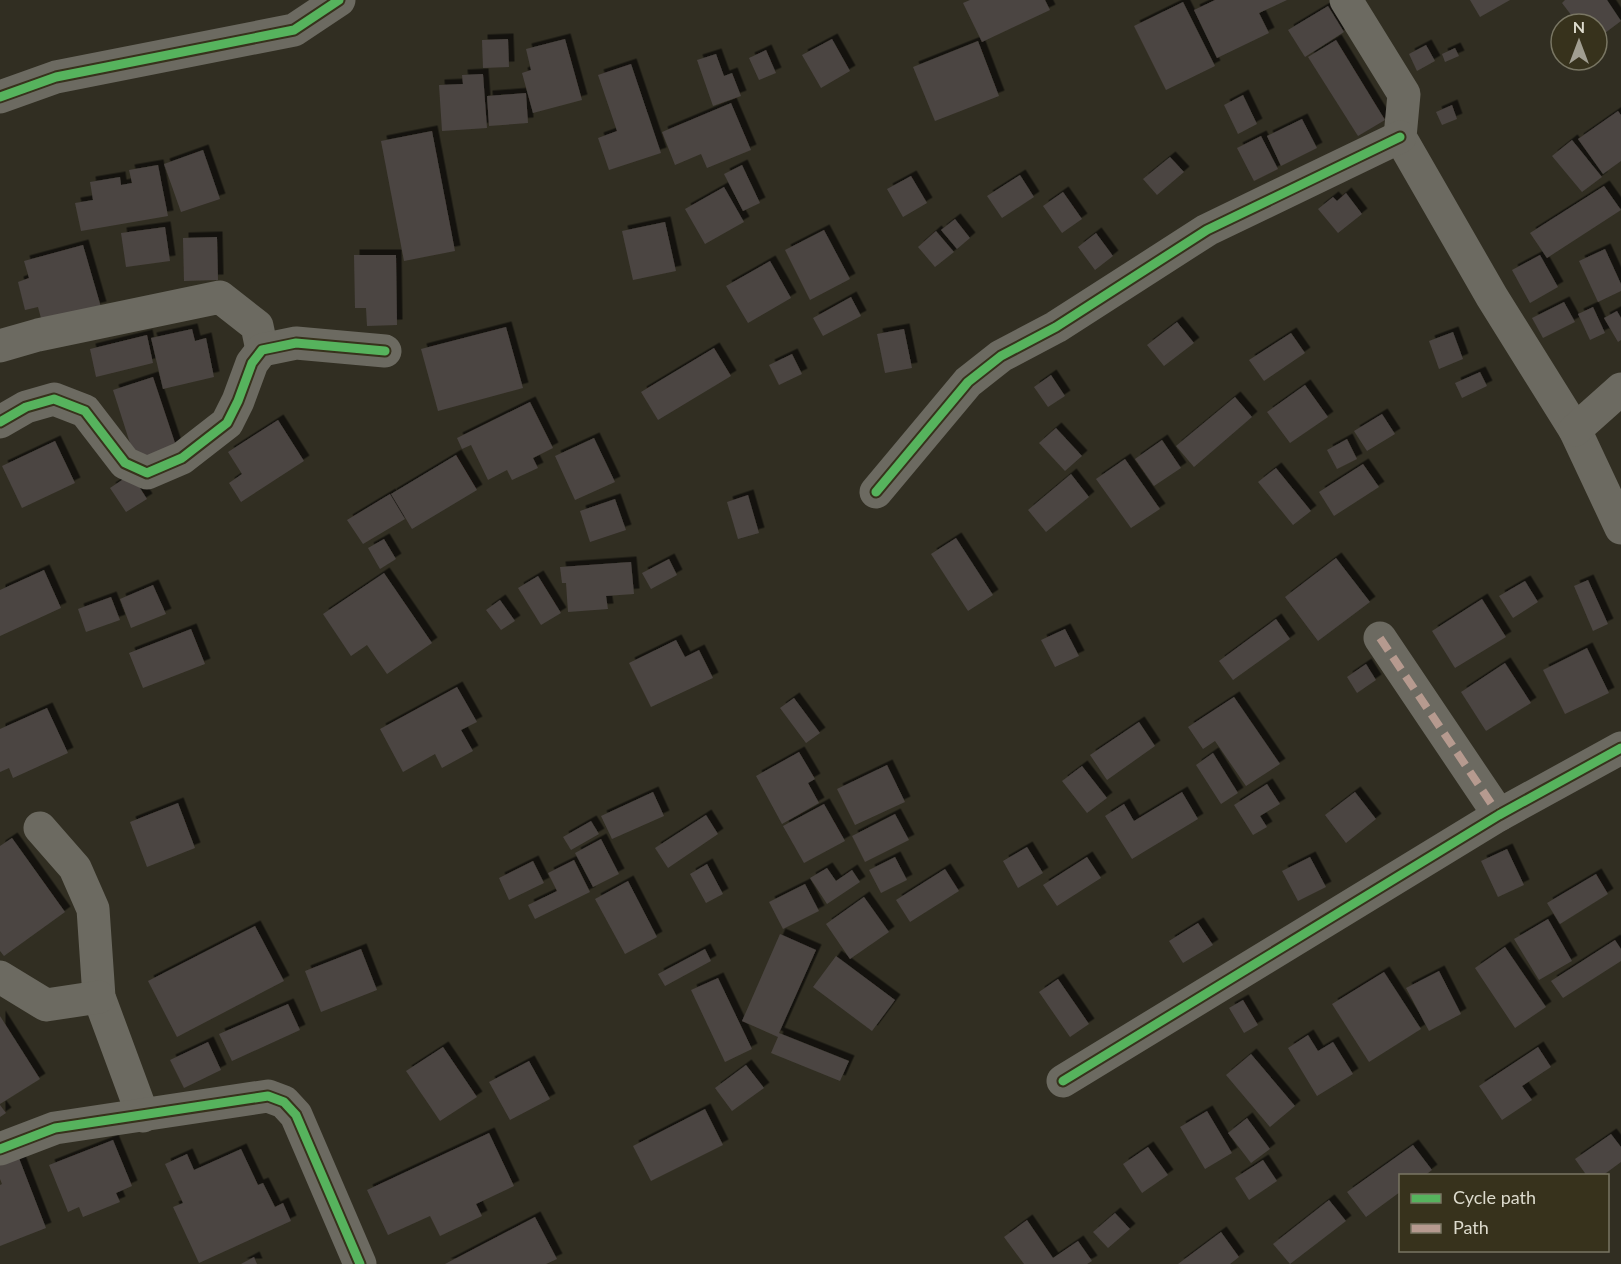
<svg xmlns="http://www.w3.org/2000/svg" width="1621" height="1264" viewBox="0 0 1621 1264" font-family="Lato,sans-serif">
<defs>
<filter id="shadow"><feDropShadow dx="5.5" dy="-5.5" stdDeviation="0" flood-color="#0009"/></filter>
</defs>
<rect width="100%" height="100%" fill="#312e22"/>
<g fill="#4b4542" filter="url(#shadow)">
<polygon points="970,0 1045,0 1050,10 982,42 963,3"/>
<polygon points="1215,0 1287,0 1259,13 1269,33 1217,58 1194,10"/>
<polygon points="1470,0 1510,0 1480,17"/>
<polygon points="1565,0 1607,0 1621,21 1597,39 1597,24 1578,24 1562,3"/>
<polygon points="1183,2 1215,66 1166,90 1134,26"/>
<polygon points="1328,6 1344,32 1305,57 1288,30"/>
<polygon points="508,39 509,67 483,68 482,40"/>
<polygon points="565,39 582,100 533,113 522,73 531,70 526,49"/>
<polygon points="832,39 850,71 821,88 802,55"/>
<polygon points="1336,40 1385,120 1358,136 1308,57"/>
<polygon points="978,41 999,96 935,121 913,67"/>
<polygon points="1426,45 1435,61 1417,71 1409,54"/>
<polygon points="1455,48 1459,56 1445,62 1442,54"/>
<polygon points="766,50 776,73 759,80 749,58"/>
<polygon points="716,54 724,76 732,73 741,96 713,106 697,60"/>
<polygon points="631,64 661,153 609,170 598,138 617,131 598,75"/>
<polygon points="483,74 487,128 442,131 439,85 463,84 462,75"/>
<polygon points="526,93 528,123 489,126 487,96"/>
<polygon points="1243,95 1257,124 1238,134 1224,105"/>
<polygon points="731,103 751,150 707,168 701,154 675,165 662,132"/>
<polygon points="1452,105 1457,119 1442,125 1436,112"/>
<polygon points="1618,111 1621,115 1621,161 1603,174 1578,139"/>
<polygon points="1302,119 1317,148 1281,166 1267,136"/>
<polygon points="432,131 455,251 404,261 381,141"/>
<polygon points="1261,136 1278,169 1254,181 1237,148"/>
<polygon points="1572,140 1602,177 1582,192 1552,156"/>
<polygon points="203,150 220,199 181,212 164,164"/>
<polygon points="1170,157 1184,172 1157,195 1143,179"/>
<polygon points="158,165 168,216 81,231 75,203 93,200 90,182 120,177 121,185 132,183 129,170"/>
<polygon points="742,165 760,203 743,211 724,174"/>
<polygon points="1020,175 1034,197 1002,218 987,196"/>
<polygon points="911,176 927,203 903,217 887,189"/>
<polygon points="1604,186 1621,210 1547,258 1530,233"/>
<polygon points="724,187 744,222 705,244 685,209"/>
<polygon points="1063,192 1082,219 1062,233 1043,206"/>
<polygon points="1346,193 1362,214 1338,233 1318,209 1333,197 1337,201"/>
<polygon points="955,219 970,238 957,249 941,230"/>
<polygon points="665,222 676,271 633,280 622,231"/>
<polygon points="165,227 170,261 126,267 121,233"/>
<polygon points="824,230 850,279 810,300 785,250"/>
<polygon points="936,231 954,252 935,267 918,247"/>
<polygon points="1096,233 1113,256 1095,270 1078,247"/>
<polygon points="217,237 218,280 184,281 183,238"/>
<polygon points="83,245 101,307 42,322 38,307 25,310 18,282 29,278 24,261"/>
<polygon points="1605,249 1621,284 1621,291 1598,302 1579,261"/>
<polygon points="354,255 396,255 397,325 367,326 366,308 355,308"/>
<polygon points="1540,255 1558,287 1530,303 1512,270"/>
<polygon points="770,261 791,298 748,323 726,286"/>
<polygon points="851,297 861,316 823,336 813,318"/>
<polygon points="1564,302 1575,322 1543,338 1532,318"/>
<polygon points="1593,307 1605,333 1590,340 1578,314"/>
<polygon points="1617,311 1621,318 1621,340 1618,342 1604,318"/>
<polygon points="1177,322 1194,343 1164,366 1147,345"/>
<polygon points="506,327 523,388 438,411 421,349"/>
<polygon points="192,329 195,341 206,338 214,377 163,389 151,338"/>
<polygon points="904,329 912,368 885,373 877,334"/>
<polygon points="1453,332 1463,359 1439,369 1429,341"/>
<polygon points="1291,333 1305,353 1264,381 1249,360"/>
<polygon points="147,335 153,363 96,377 90,349"/>
<polygon points="714,348 731,376 658,420 641,392"/>
<polygon points="792,354 802,374 779,385 769,365"/>
<polygon points="1480,372 1487,386 1462,398 1455,383"/>
<polygon points="1051,375 1065,396 1048,407 1034,387"/>
<polygon points="153,377 177,449 136,462 113,390"/>
<polygon points="1305,385 1328,417 1290,443 1267,412"/>
<polygon points="1235,397 1252,417 1194,467 1176,446"/>
<polygon points="530,402 553,448 533,458 538,468 512,480 507,470 488,480 471,445 462,449 457,438"/>
<polygon points="1382,414 1395,434 1367,451 1354,431"/>
<polygon points="278,420 304,461 241,502 229,483 242,474 228,452"/>
<polygon points="1056,428 1082,456 1065,471 1039,443"/>
<polygon points="594,438 615,482 575,500 555,456"/>
<polygon points="1347,439 1357,459 1337,469 1327,450"/>
<polygon points="1162,440 1181,468 1154,486 1135,459"/>
<polygon points="55,441 75,483 22,508 2,466"/>
<polygon points="456,455 477,490 412,529 391,494"/>
<polygon points="1125,459 1160,509 1131,528 1096,479"/>
<polygon points="1363,464 1379,487 1334,516 1319,492"/>
<polygon points="1276,468 1311,511 1293,525 1258,482"/>
<polygon points="131,474 147,499 126,512 110,488"/>
<polygon points="1071,474 1089,497 1046,532 1028,510"/>
<polygon points="390,494 405,519 363,544 347,520"/>
<polygon points="748,495 759,533 738,539 727,502"/>
<polygon points="615,499 626,530 590,542 580,511"/>
<polygon points="956,538 993,595 968,611 931,554"/>
<polygon points="384,539 396,559 380,569 368,548"/>
<polygon points="1336,558 1370,602 1318,641 1285,597"/>
<polygon points="669,559 677,575 651,589 642,573"/>
<polygon points="631,562 634,594 606,596 608,609 568,612 566,583 562,583 560,567"/>
<polygon points="44,570 61,608 0,636 0,590"/>
<polygon points="384,573 432,643 387,674 367,645 351,656 323,614"/>
<polygon points="538,576 561,613 541,625 518,588"/>
<polygon points="1588,580 1608,624 1593,631 1574,586"/>
<polygon points="1525,581 1538,602 1513,618 1499,596"/>
<polygon points="153,585 166,614 131,628 120,599"/>
<polygon points="111,597 120,620 86,632 78,609"/>
<polygon points="1482,599 1506,637 1455,668 1432,631"/>
<polygon points="500,600 515,621 501,630 486,610"/>
<polygon points="1276,619 1290,639 1233,680 1219,661"/>
<polygon points="191,629 205,664 143,688 129,653"/>
<polygon points="1065,629 1079,656 1055,667 1041,640"/>
<polygon points="676,640 685,657 699,650 713,678 651,707 629,663"/>
<polygon points="1587,648 1609,693 1565,714 1543,670"/>
<polygon points="1505,663 1531,703 1486,731 1461,692"/>
<polygon points="1366,664 1376,680 1357,693 1347,677"/>
<polygon points="457,687 477,722 461,730 473,751 442,768 435,754 403,772 380,729"/>
<polygon points="1234,697 1280,764 1246,786 1215,741 1203,749 1188,727"/>
<polygon points="794,698 820,733 806,743 780,708"/>
<polygon points="47,708 68,753 13,778 9,768 0,772 0,729"/>
<polygon points="1139,722 1155,746 1107,780 1090,755"/>
<polygon points="799,752 815,779 808,783 819,803 782,824 756,776"/>
<polygon points="1213,753 1238,793 1221,804 1196,765"/>
<polygon points="887,765 905,802 855,825 837,789"/>
<polygon points="1082,766 1107,798 1087,813 1062,781"/>
<polygon points="1267,784 1280,804 1260,816 1267,827 1253,835 1234,805"/>
<polygon points="653,792 664,816 612,839 601,816"/>
<polygon points="1182,792 1198,819 1132,859 1105,816 1124,804 1134,821"/>
<polygon points="1355,792 1376,819 1346,843 1325,815"/>
<polygon points="178,803 195,848 147,867 130,822"/>
<polygon points="824,804 845,841 804,863 783,826"/>
<polygon points="895,814 909,840 865,862 852,836"/>
<polygon points="706,815 718,834 668,868 655,848"/>
<polygon points="591,821 599,834 571,850 563,837"/>
<polygon points="12,838 65,912 4,956 0,951 0,846"/>
<polygon points="601,839 619,874 593,887 575,853"/>
<polygon points="1027,847 1043,873 1018,888 1003,861"/>
<polygon points="1507,849 1524,885 1498,897 1481,861"/>
<polygon points="895,857 907,880 881,893 869,870"/>
<polygon points="1087,857 1101,878 1057,906 1043,885"/>
<polygon points="1310,857 1326,887 1298,901 1282,871"/>
<polygon points="574,860 590,892 535,919 528,905 557,891 548,873"/>
<polygon points="533,861 544,883 509,900 499,878"/>
<polygon points="707,864 723,894 706,903 690,874"/>
<polygon points="827,868 836,881 852,870 860,882 827,904 810,878"/>
<polygon points="945,869 959,891 910,922 896,900"/>
<polygon points="1596,874 1608,894 1560,924 1547,903"/>
<polygon points="628,881 657,937 625,954 595,899"/>
<polygon points="805,884 819,911 783,929 769,902"/>
<polygon points="864,897 889,932 850,959 826,924"/>
<polygon points="1548,919 1572,961 1539,980 1514,939"/>
<polygon points="1198,923 1213,945 1183,963 1169,941"/>
<polygon points="255,926 284,981 177,1037 148,981"/>
<polygon points="780,934 816,950 779,1033 849,1061 840,1081 771,1053 778,1037 742,1021"/>
<polygon points="1615,940 1621,949 1621,961 1563,998 1551,981"/>
<polygon points="1505,947 1546,1007 1515,1028 1475,968"/>
<polygon points="361,949 377,990 321,1012 305,971"/>
<polygon points="705,949 711,961 665,986 658,974"/>
<polygon points="836,956 895,1000 872,1031 813,987"/>
<polygon points="1439,971 1461,1014 1429,1031 1406,988"/>
<polygon points="1384,972 1421,1029 1369,1062 1332,1004"/>
<polygon points="718,978 752,1049 725,1062 691,990"/>
<polygon points="1058,979 1089,1024 1070,1037 1039,992"/>
<polygon points="1243,1000 1258,1025 1244,1033 1229,1008"/>
<polygon points="288,1004 300,1030 232,1061 219,1034"/>
<polygon points="0,1016 40,1079 0,1104"/>
<polygon points="1308,1035 1318,1051 1333,1042 1353,1074 1317,1096 1288,1048"/>
<polygon points="208,1042 221,1070 184,1088 170,1060"/>
<polygon points="443,1047 477,1097 440,1121 406,1071"/>
<polygon points="1538,1047 1551,1067 1522,1086 1532,1100 1502,1120 1479,1086"/>
<polygon points="1251,1054 1295,1106 1270,1127 1226,1075"/>
<polygon points="529,1061 550,1099 510,1120 489,1082"/>
<polygon points="746,1065 764,1088 732,1111 715,1088"/>
<polygon points="0,1105 6,1113 0,1117"/>
<polygon points="705,1109 723,1145 651,1181 633,1146"/>
<polygon points="1207,1111 1232,1153 1205,1169 1180,1127"/>
<polygon points="1247,1118 1270,1149 1251,1163 1228,1133"/>
<polygon points="489,1133 514,1186 476,1204 482,1216 440,1236 430,1216 388,1235 367,1190"/>
<polygon points="1611,1134 1621,1147 1621,1162 1602,1176 1587,1176 1575,1159"/>
<polygon points="113,1140 132,1186 116,1193 120,1202 83,1217 79,1207 68,1212 49,1165"/>
<polygon points="1413,1145 1432,1170 1424,1176 1400,1176 1400,1192 1366,1217 1347,1192"/>
<polygon points="1148,1147 1168,1175 1142,1193 1123,1164"/>
<polygon points="241,1149 258,1185 263,1183 275,1207 283,1203 291,1221 199,1263 173,1207 183,1203 165,1164 187,1154 194,1170"/>
<polygon points="17,1153 46,1228 0,1246 0,1185 2,1184 0,1179 0,1160"/>
<polygon points="1263,1160 1277,1181 1249,1200 1235,1178"/>
<polygon points="1329,1200 1346,1221 1290,1264 1273,1244"/>
<polygon points="1115,1213 1130,1229 1108,1248 1093,1232"/>
<polygon points="535,1217 557,1259 546,1264 445,1264"/>
<polygon points="1027,1220 1053,1258 1078,1241 1092,1261 1087,1264 1024,1264 1004,1237"/>
<polygon points="1221,1232 1239,1257 1230,1264 1178,1264"/>
<polygon points="254,1257 257,1264 241,1264"/>
</g>
<g fill="none" stroke-linecap="round" stroke-linejoin="round">
<g stroke="#6c6a61" stroke-width="33">
<polyline points="1346,0 1404,94 1400,137 1492,297 1575,430 1621,528"/>
<polyline points="0,97 56,77 294,30 339,0"/>
<polyline points="0,346 38,335 220,297 257,326 262,350"/>
<polyline points="0,422 26,407 54,399 85,411 125,463 147,473 182,458 227,423 238,401 252,363 262,350 296,343 385,351"/>
<polyline points="1575,430 1621,389"/>
<polyline points="876,492 968,382 1001,356 1056,327 1207,230 1400,137"/>
<polyline points="1380,638 1499,815"/>
<polyline points="40,828 75,868 93,909 99,997 143,1116"/>
<polyline points="0,977 46,1005 99,997"/>
<polyline points="1063,1081 1499,815 1621,748"/>
<polyline points="0,1149 55,1128 268,1096 284,1102 296,1115 360,1264"/>
</g>
<polyline stroke="#b69a8f" stroke-width="8" stroke-dasharray="15 8" stroke-linecap="butt" points="1380,638 1499,815"/>
<g stroke="#37321c" stroke-width="13">
<g id="cycleway">
<polyline points="0,97 56,77 294,30 339,0"/>
<polyline points="0,422 26,407 54,399 85,411 125,463 147,473 182,458 227,423 238,401 252,363 262,350 296,343 385,351"/>
<polyline points="876,492 968,382 1001,356 1056,327 1207,230 1400,137"/>
<polyline points="1063,1081 1499,815 1621,748"/>
<polyline points="0,1149 55,1128 268,1096 284,1102 296,1115 360,1264"/>
</g>
</g>
<use href="#cycleway" stroke="#56b35d" stroke-width="9"/>
</g>
<rect x="1399" y="1174" width="210" height="78" fill="#37321c" stroke="#797663" stroke-width="1.5"/>
<rect x="1411" y="1194" width="30" height="9" fill="#56b35d" stroke="#797663" stroke-width="1.5"/>
<text x="1453" y="1204" font-size="18" fill="#dddbcd">Cycle path</text>
<rect x="1411" y="1224" width="30" height="9" fill="#b69a8f" stroke="#797663" stroke-width="1.5"/>
<text x="1453" y="1234" font-size="18" fill="#dddbcd">Path</text>
<g transform="translate(1579 42)"><circle r="28" fill="#37321c" stroke="#797663" stroke-width="1.5"/>
<path d="M0-4.5L10 22L0 15L-10 22Z" fill="#a19e91"/>
<text y="-9" font-size="16" font-weight="bold" text-anchor="middle" fill="#dddbcd">N</text>
</g>
</svg>
